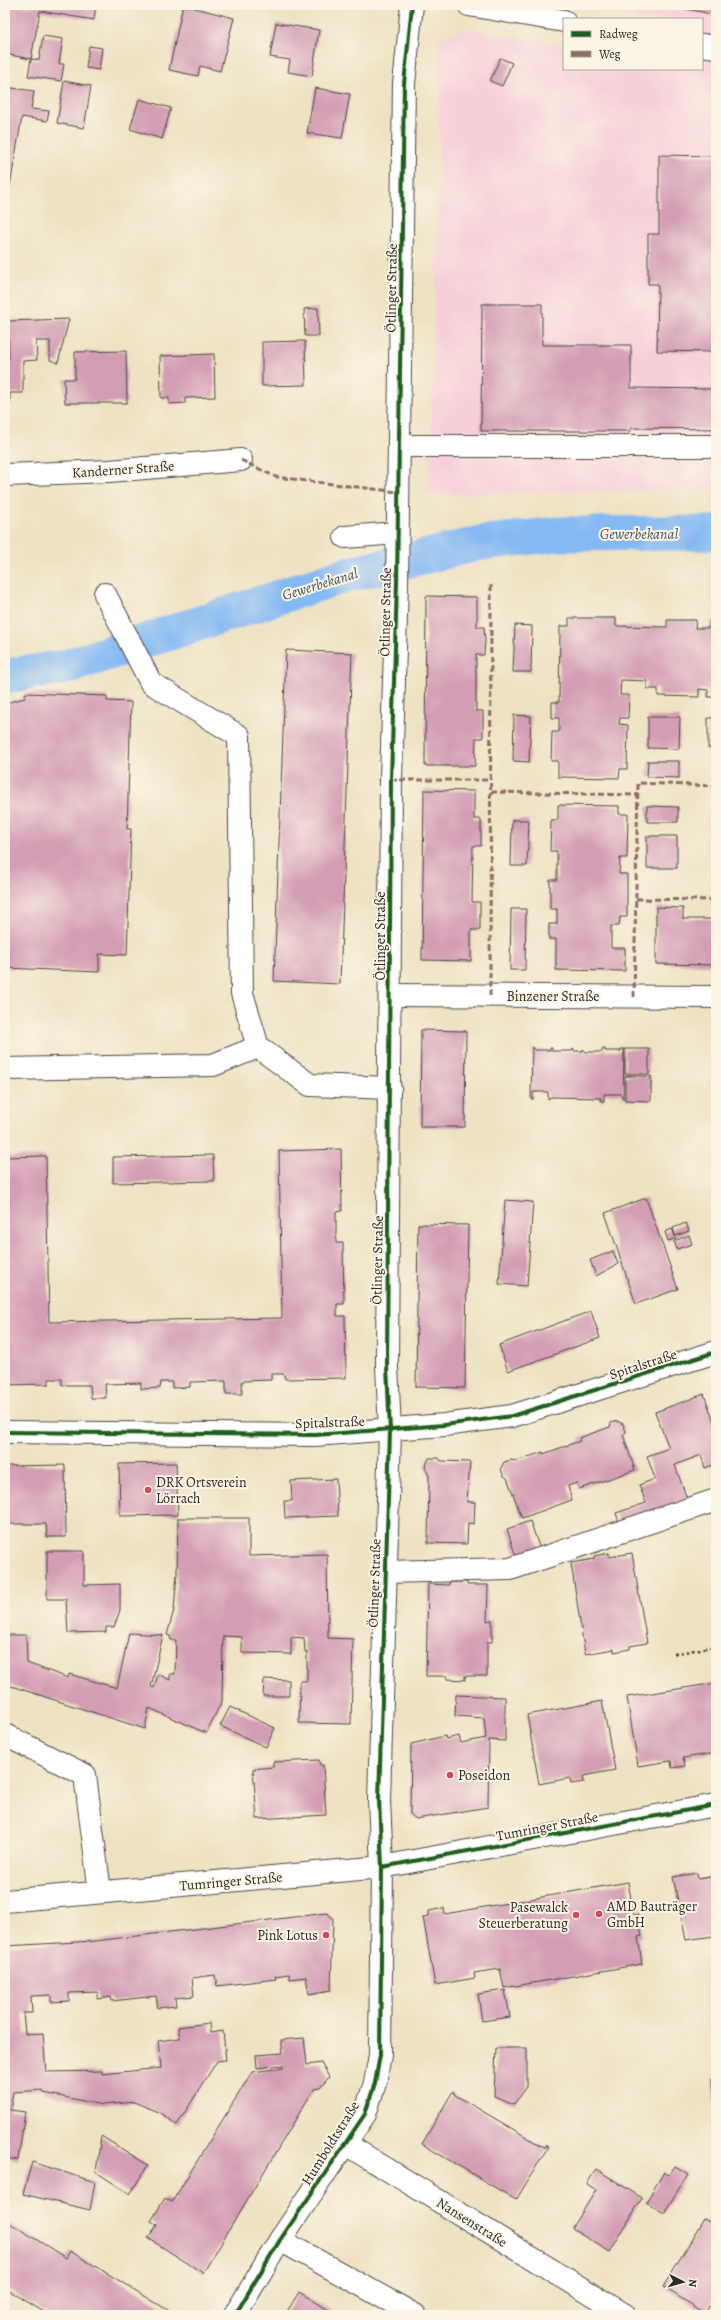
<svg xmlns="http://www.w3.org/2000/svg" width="721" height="2320" viewBox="0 0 721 2320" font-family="Alegreya,serif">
<rect width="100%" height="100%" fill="#fcf5e5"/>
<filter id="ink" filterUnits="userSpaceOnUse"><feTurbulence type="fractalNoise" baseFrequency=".025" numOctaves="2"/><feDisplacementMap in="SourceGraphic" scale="8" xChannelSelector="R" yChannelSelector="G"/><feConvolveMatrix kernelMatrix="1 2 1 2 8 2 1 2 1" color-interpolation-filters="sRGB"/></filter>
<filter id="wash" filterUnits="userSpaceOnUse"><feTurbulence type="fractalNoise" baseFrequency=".012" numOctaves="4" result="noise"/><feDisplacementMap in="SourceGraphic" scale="16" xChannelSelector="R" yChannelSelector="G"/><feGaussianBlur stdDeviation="0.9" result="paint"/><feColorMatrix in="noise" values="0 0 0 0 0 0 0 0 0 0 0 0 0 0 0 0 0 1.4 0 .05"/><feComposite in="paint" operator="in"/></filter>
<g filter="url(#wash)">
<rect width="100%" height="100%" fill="#eee2c2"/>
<polygon fill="#f6cfd8" points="627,5 716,5 716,489 429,495 439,185 439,39 463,28 564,45 564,69 702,69 702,19 622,19"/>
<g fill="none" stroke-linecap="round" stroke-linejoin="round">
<polyline stroke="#85b9f3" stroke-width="35" points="5,676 66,667 343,576 481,543 559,534 716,533"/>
</g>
<g id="blocks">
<g fill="#d39db4">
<polygon points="5,5 22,7 96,5 94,20 40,11 31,59 5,54"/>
<polygon points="183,5 234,18 220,71 200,66 198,76 169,70"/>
<polygon points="672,5 716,5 716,15 672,6"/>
<polygon points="276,23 319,30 312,76 288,72 290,60 270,57"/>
<polygon points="43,36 63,39 59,64 64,64 61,81 28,76 31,59 39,60"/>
<polygon points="89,46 102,48 99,70 86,68"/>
<polygon points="500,58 512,63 502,86 490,81"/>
<polygon points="64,81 91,86 84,128 57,123"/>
<polygon points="5,87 34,91 31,109 49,111 47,121 22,117 8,197 5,196"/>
<polygon points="315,88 350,94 342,138 307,133"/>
<polygon points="139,99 171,108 162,139 130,129"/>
<polygon points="659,155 716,156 716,352 657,351 658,284 648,284 648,234 659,234"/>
<polygon points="482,304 542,304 542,345 631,345 631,388 716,389 716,429 631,428 631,431 481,431"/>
<polygon points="318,308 319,336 305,336 304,309"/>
<polygon points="69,319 58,363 50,360 50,341 36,341 37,360 23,361 23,393 10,393 10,405 5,405 5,359 9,359 8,321"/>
<polygon points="305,341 306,385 262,386 262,342"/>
<polygon points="126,351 127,403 65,403 64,379 75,379 75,352"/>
<polygon points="214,354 215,397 185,398 185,403 169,404 169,398 161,398 160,356"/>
<polygon points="426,596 477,597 477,627 484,627 485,641 484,655 476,655 476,711 483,711 483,738 476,738 475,766 425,766"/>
<polygon points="569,618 616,618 616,626 667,627 667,620 696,620 695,628 709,628 710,621 716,621 716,697 708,697 708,690 699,689 699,697 658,696 658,689 647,689 647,681 621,680 620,695 629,695 628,718 620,718 619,724 628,725 627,769 620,769 619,778 558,777 558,761 551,761 552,732 559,732 559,718 552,718 552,702 559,702 560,626 569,626"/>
<polygon points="515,625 532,626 531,672 513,672"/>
<polygon points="286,650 352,653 340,984 274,981"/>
<polygon points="25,693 107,696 107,701 131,702 127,829 131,829 127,955 99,954 99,972 5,968 5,703 25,698"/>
<polygon points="514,715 531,716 529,762 513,761"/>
<polygon points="648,717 680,717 679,749 648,748"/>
<rect x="708" y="718" width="8" height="30"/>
<polygon points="648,761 679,761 679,778 647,777"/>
<polygon points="424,790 474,791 474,819 481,819 481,846 473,846 472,902 480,902 480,930 471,930 471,961 422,960"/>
<polygon points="558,805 619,806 619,814 628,814 627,858 620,858 619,874 627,874 627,917 620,917 619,926 611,926 611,948 625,948 625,971 556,970 556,939 549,939 549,924 557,924 557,909 550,909 550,880 557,880 557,851 550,851 551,820 558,820"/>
<polygon points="647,806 678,807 678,822 647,822"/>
<polygon points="512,820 529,820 527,866 511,866"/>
<rect x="647" y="836" width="30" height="32"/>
<polygon points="656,907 683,908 683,919 716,919 716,965 656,964"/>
<polygon points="511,909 526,909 525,970 510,970"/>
<polygon points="421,1030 466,1031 465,1127 420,1127"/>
<polygon points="532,1047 535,1050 550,1050 550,1048 552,1048 552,1051 571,1051 574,1049 573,1051 583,1051 583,1049 586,1052 602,1052 602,1049 605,1049 605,1051 621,1051 621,1049 624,1049 623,1100 621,1094 604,1094 604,1101 601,1101 601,1098 551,1097 548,1099 548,1092 533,1092 533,1099 531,1099"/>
<rect x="625" y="1049" width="24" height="25"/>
<polygon points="625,1076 651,1076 651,1101 625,1100"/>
<polygon points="341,1149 342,1211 336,1212 336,1243 343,1243 344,1304 337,1304 337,1316 345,1316 346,1378 285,1379 284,1374 271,1374 271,1380 242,1381 242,1394 226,1394 226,1381 190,1382 190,1387 172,1388 172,1382 161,1382 160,1388 141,1389 141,1383 105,1384 106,1398 91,1398 90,1385 62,1385 62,1379 49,1379 49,1384 5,1385 5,1157 46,1156 49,1322 282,1318 279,1151"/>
<polygon points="213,1155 214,1181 113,1183 113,1157"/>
<polygon points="646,1198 678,1289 636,1304 605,1213"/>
<polygon points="505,1200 533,1202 527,1286 499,1284"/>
<polygon points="686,1223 689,1231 675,1236 673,1228"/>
<polygon points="418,1224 468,1225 465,1388 416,1387"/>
<polygon points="672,1229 676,1238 668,1241 665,1232"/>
<polygon points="689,1235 692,1244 677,1249 674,1241"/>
<polygon points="613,1251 618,1264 596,1276 590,1260"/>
<polygon points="591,1311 600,1338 508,1371 499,1345"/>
<polygon points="704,1394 716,1428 716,1464 705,1468 701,1455 675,1465 687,1499 619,1522 616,1513 646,1503 639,1485 655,1479 647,1456 669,1448 655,1412"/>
<polygon points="617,1421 623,1424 626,1432 623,1435 635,1470 579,1489 577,1483 568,1486 572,1500 522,1518 507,1478 503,1475 501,1468 504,1462 511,1460 516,1461 543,1452 543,1454 580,1441 579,1438 610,1427 611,1423"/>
<polygon points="429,1458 439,1458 441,1461 470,1462 467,1502 475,1502 474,1524 468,1523 467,1544 428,1543 429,1476 425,1467"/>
<polygon points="176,1463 178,1515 120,1516 119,1464"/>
<polygon points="65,1465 66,1537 47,1537 46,1524 5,1524 5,1466"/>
<polygon points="336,1479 338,1516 285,1518 284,1501 292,1501 291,1481"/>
<polygon points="178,1518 249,1518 249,1556 327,1554 328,1638 353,1639 351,1724 299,1723 300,1681 307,1681 307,1652 305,1652 304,1638 291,1637 291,1654 242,1653 242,1637 223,1636 222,1701 206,1733 149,1708 145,1729 5,1684 5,1635 26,1635 27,1663 68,1678 69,1674 117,1688 129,1633 163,1635 151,1687 154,1688 158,1674 170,1680 170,1674 175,1674 176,1640 171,1640 170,1636 167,1635 174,1610 177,1573"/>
<polygon points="530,1521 540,1549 516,1557 507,1529"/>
<polygon points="47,1551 84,1551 84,1585 120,1584 120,1610 114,1627 106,1627 106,1632 68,1633 66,1599 47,1599"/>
<polygon points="609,1553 609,1557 632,1553 647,1643 630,1646 630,1649 614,1652 614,1649 585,1654 571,1563 594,1559 594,1556"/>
<polygon points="449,1582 467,1582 467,1585 488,1585 487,1621 492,1620 492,1642 487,1642 487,1676 465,1676 465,1680 447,1679 447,1676 426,1676 428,1584 449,1585"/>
<polygon points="264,1679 289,1680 289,1696 263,1696"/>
<polygon points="716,1683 716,1753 683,1758 685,1766 672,1768 671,1761 638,1766 627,1697"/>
<polygon points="456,1695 505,1697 505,1741 489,1740 488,1807 416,1819 410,1814 411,1744 445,1736 446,1739 459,1736 461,1743 486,1738 484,1718 455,1716"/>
<polygon points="602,1701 615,1770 583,1776 584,1782 571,1784 570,1778 539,1784 527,1715"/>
<polygon points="230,1707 275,1728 266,1747 220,1726"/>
<polygon points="319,1760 320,1765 323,1765 326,1815 257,1819 253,1769 273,1767 273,1762"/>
<polygon points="697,1873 698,1879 716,1876 716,1925 713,1926 714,1936 686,1940 673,1877"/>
<polygon points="628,1882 634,1915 638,1915 642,1936 638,1937 642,1964 504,1988 500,1969 474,1973 475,1978 435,1985 423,1917 429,1916 429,1911 444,1908 445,1914"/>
<polygon points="327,1913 333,1918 331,1990 309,1994 306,1977 290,1979 289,1974 275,1976 276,1979 217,1986 215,1975 192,1978 194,1996 175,1998 176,2006 158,2008 156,1996 112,2001 111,1997 98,1999 98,1992 69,1993 69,2001 51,2002 51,1995 31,1996 32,2013 23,2013 25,2034 43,2033 46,2072 102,2071 102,2074 161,2068 158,2041 180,2038 178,2027 209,2023 210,2033 223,2031 226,2060 217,2061 177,2125 160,2113 134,2102 103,2105 44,2093 43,2090 13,2092 10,2110 25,2112 18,2160 5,2158 5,1946 95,1941"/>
<polygon points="505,1990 510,2017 482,2021 478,1994"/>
<polygon points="304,2038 307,2065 321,2063 329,2077 320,2088 314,2089 203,2273 148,2238 157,2225 151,2221 165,2198 172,2202 252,2072 283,2068 283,2065 257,2068 256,2055 283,2053 281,2040"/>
<polygon points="496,2048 527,2048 527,2087 514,2104 494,2096"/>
<polygon points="713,2078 716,2078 716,2110 715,2110"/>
<polygon points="453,2091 455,2095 545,2148 545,2145 548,2147 516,2200 422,2144"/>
<polygon points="716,2117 716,2145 715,2145 713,2118"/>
<polygon points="101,2136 148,2165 130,2194 96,2172"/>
<polygon points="32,2162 95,2182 90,2210 23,2194"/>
<polygon points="675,2166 688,2174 664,2213 646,2202 664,2172 669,2175"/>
<polygon points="596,2169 642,2198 610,2252 572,2229 596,2190 587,2184"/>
<polygon points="704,2219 716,2226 716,2295 705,2313 663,2287"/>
<polygon points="5,2220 66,2258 70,2251 176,2315 49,2315 8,2290 5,2295"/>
<polygon points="299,2292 337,2315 285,2315"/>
</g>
</g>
</g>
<g filter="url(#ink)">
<use href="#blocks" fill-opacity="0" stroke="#484642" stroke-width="1"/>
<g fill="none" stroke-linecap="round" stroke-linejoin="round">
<g stroke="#484642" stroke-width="24">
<g id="minor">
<polyline points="469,5 564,21"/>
<polyline points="702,45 716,47"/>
<polyline points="399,446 716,446"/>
<polyline points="5,475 109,471 241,460"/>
<polyline points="345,537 397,533"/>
<polyline points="105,594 151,683 239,736 242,993 258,1047"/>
<polyline points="390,995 716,997"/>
<polyline points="5,1069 213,1065 258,1047 310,1085 390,1088"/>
<polyline points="5,1432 315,1435 444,1425 512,1416 716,1352"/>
<polyline points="385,1572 510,1569 716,1500"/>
<polyline points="5,1735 85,1775 100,1892"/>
<polyline points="5,1901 382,1867 716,1805"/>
<polyline points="344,2143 625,2315"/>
<polyline points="280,2240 415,2315"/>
<polyline points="235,2315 280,2240 365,2114 375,2083 380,2055 382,1867 379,1800 390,1431 387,1366 391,780 397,583 404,84 412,5"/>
</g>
</g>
<polyline stroke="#484642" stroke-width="2.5" stroke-dasharray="3 3" stroke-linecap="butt" points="674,1654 716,1646"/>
<use href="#minor" stroke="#fff" stroke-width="22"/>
<g stroke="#8d6e63" stroke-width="3" stroke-dasharray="6 3" stroke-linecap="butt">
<polyline points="241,460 276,477 398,492"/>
<polyline points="391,780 490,780"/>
<polyline points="491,792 637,795"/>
<polyline points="636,899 716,900"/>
<polyline points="490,996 491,583"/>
<polyline points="634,997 638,783 716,786"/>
</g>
<g stroke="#fcf5e5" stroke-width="6">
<g id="cycleway">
<polyline points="5,1432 315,1435 444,1425 512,1416 716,1352"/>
<polyline points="382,1867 716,1805"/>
<polyline points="235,2315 280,2240 365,2114 375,2083 380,2055 382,1867 379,1800 390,1431 387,1366 391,780 397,583 404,84 412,5"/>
</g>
</g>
<use href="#cycleway" stroke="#1b5e20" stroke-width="4"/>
</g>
</g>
<g fill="#d1495b" stroke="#fcf5e5" stroke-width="1.5">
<circle cx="148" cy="1490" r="4"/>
<circle cx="450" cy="1775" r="4"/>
<circle cx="599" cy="1914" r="4"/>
<circle cx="576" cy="1915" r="4"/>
<circle cx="326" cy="1935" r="4"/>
</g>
<g text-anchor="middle" stroke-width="4" stroke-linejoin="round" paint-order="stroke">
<g font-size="14" fill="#2b2b2b" stroke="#fcf5e5">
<text transform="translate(391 288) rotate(-89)" y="5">Ötlinger Straße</text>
<text transform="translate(123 469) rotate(-4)" y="5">Kanderner Straße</text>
<text transform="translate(385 612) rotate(-89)" y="5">Ötlinger Straße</text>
<text transform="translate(380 936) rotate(-90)" y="5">Ötlinger Straße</text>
<text x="553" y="1001">Binzener Straße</text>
<text transform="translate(377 1260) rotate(-89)" y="5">Ötlinger Straße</text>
<text transform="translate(643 1364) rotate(-18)" y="5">Spitalstraße</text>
<text transform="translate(330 1422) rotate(-2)" y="5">Spitalstraße</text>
<text transform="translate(374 1583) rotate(-88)" y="5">Ötlinger Straße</text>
<text transform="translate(547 1826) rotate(-11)" y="5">Tumringer Straße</text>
<text transform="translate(231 1881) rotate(-5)" y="5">Tumringer Straße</text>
<text transform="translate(330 2143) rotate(-58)" y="5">Humboldtstraße</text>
<text transform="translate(472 2222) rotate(32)" y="5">Nansenstraße</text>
</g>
<g font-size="14" fill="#2b2b2b" stroke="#fcf5e5" text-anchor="start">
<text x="156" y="1487">DRK Ortsverein<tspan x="156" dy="16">Lörrach</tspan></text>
<text x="458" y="1780">Poseidon</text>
<text x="607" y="1911">AMD Bauträger<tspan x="607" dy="16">GmbH</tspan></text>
<text x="568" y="1912" text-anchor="end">Pasewalck<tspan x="568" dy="16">Steuerberatung</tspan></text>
<text x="318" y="1940" text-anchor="end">Pink Lotus</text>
</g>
<g font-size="15" font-style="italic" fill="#465667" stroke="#fcf5e5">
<text x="639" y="539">Gewerbekanal</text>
<text transform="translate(320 584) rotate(-17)" y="5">Gewerbekanal</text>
</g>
</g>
<rect width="721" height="2320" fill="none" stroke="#fcf5e5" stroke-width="20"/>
<rect x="563" y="18" width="140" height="52" fill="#fcf5e5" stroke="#a8a49b"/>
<rect x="571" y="31" width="20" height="6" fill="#1b5e20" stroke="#a8a49b"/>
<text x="599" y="38" font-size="12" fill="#2b2b2b">Radweg</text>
<rect x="571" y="51" width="20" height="6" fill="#8d6e63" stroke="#a8a49b"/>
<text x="599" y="58" font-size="12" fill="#2b2b2b">Weg</text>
<g transform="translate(683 2282) rotate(96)" stroke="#fcf5e5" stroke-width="3" paint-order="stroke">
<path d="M0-3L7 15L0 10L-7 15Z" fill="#2b2b2b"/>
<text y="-6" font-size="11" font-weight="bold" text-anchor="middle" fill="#2b2b2b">N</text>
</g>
</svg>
